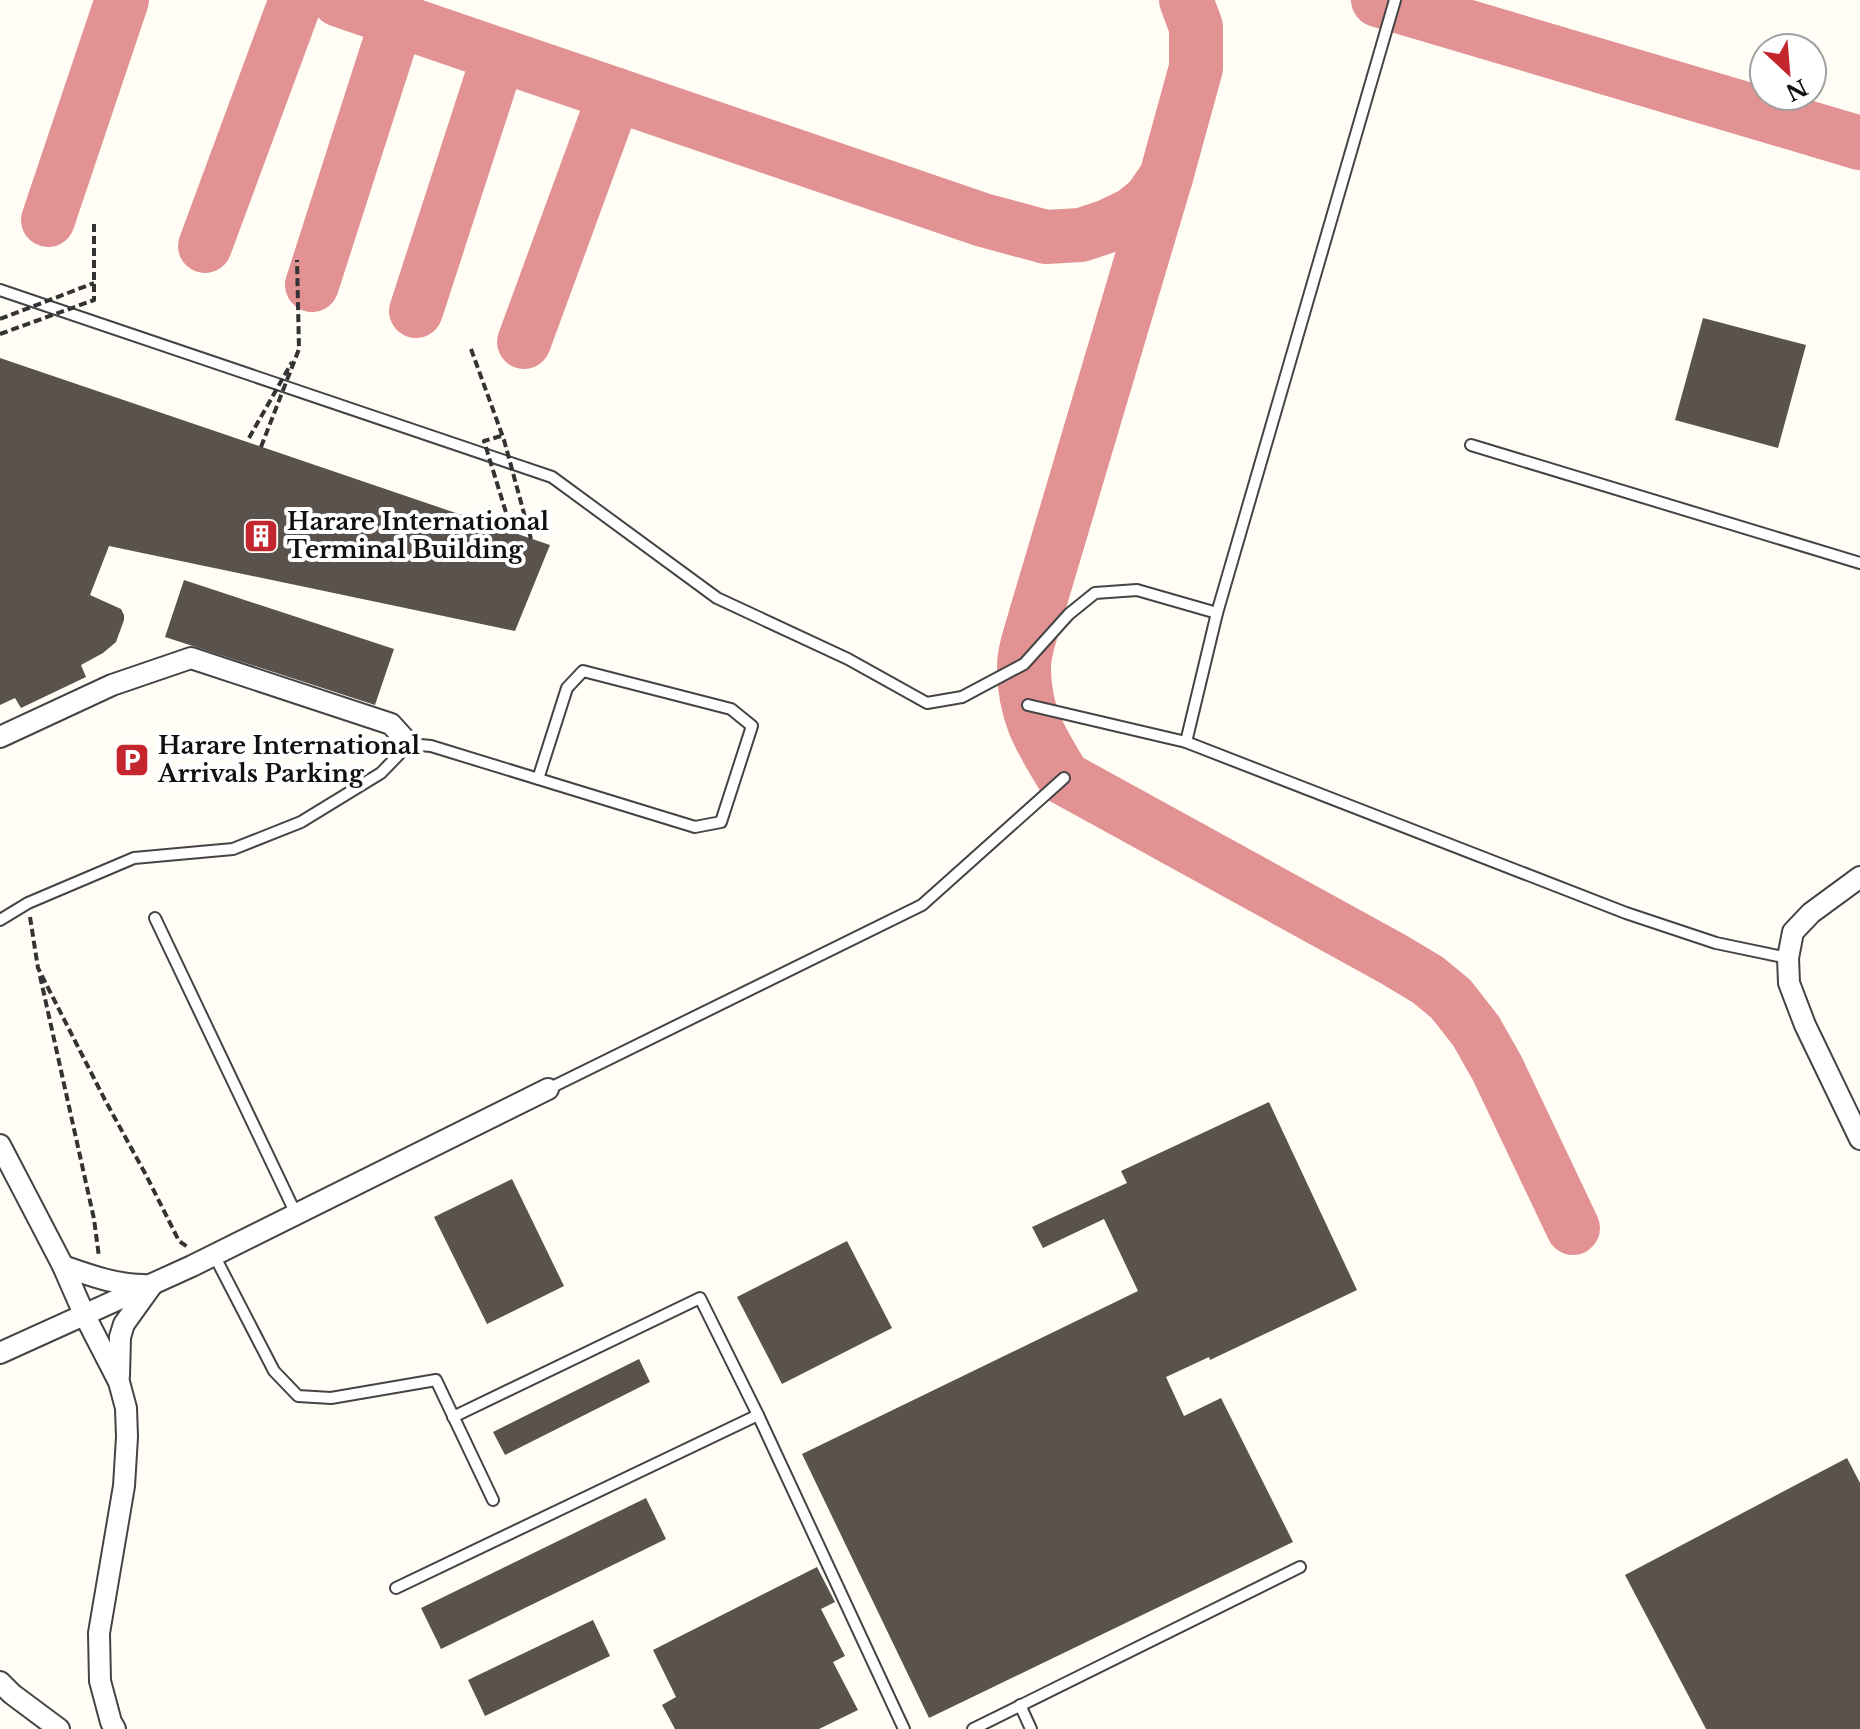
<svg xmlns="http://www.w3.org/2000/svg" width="1860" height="1729" viewBox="0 0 1860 1729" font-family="'Libre Baskerville',serif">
<rect width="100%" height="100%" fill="#fffdf5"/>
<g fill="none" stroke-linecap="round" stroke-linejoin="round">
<g stroke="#e29292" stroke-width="54">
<polyline points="339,0 983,220 1046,237 1081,235 1108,226 1133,214 1150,200 1166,177 1196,68 1196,27 1186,0"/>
<polyline points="1378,0 1860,143"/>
<path d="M 1166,177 L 1035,618 C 1031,633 1024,651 1024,667 C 1024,714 1040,739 1064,778 L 1393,959 L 1428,980 L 1451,999 L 1476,1031 L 1497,1068 L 1573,1228"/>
<polyline points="48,220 122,0"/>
<polyline points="205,246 296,0"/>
<polyline points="312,285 397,20"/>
<polyline points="416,311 499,55"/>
<polyline points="524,342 615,94"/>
</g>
</g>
<g fill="#5a524d">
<polygon points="1703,318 1806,345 1778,448 1675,420"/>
<polygon points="0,358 550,545 515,631 109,546 90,595 121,609 124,615 124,620 116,642 103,653 81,665 86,677 21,708 15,698 0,705"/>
<polygon points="184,580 394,649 375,705 165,637"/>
<polygon points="1269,1102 1357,1290 1210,1360 1209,1357 1166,1377 1184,1416 1221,1398 1293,1542 929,1718 802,1454 1138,1291 1104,1219 1043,1248 1032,1227 1127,1183 1121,1171"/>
<polygon points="512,1179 564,1286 487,1324 434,1217"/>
<polygon points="847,1241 892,1328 782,1384 737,1297"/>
<polygon points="639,1359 650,1382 505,1455 493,1432"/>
<polygon points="1847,1458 1860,1483 1860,1729 1706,1729 1625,1575"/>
<polygon points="646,1498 666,1539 441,1649 421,1608"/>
<polygon points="817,1567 835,1602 821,1609 845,1656 833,1662 858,1710 819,1729 675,1729 662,1705 676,1697 653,1650"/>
<polygon points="593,1620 610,1656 485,1716 468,1680"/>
</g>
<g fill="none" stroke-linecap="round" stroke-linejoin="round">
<g stroke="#444" stroke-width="14">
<g id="lane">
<polyline points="0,290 552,477 717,598 848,659 927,703 962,697 1024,664 1069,614 1095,593 1137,590 1217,613"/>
<polyline points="1471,445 1860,563"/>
<polyline points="1028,705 1186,742 1626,913 1716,943 1788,958"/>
<polyline points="1186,742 1217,613 1395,0"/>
<polyline points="155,918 296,1214"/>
<polyline points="0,920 28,903 134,858 233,849 301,822 381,773 409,744 431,746 695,827 721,822 752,726 731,709 583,671 567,688 538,779"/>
<polyline points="548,1089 922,905 1064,778"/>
<polyline points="214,1255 274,1371 298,1396 331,1398 436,1380 493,1500"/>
<polyline points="453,1417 700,1298 758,1415 904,1729"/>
<polyline points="396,1588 758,1415"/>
<polyline points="1020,1705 1031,1729"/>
<polyline points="973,1729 1300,1567"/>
</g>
</g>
<g stroke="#444" stroke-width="24">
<g id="street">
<polyline points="0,737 112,685 191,658 391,724 409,744"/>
<polyline points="1860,877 1811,913 1793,932 1788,958 1789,983 1805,1025 1860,1139"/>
<polyline points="0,1145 63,1266 84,1314 119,1382 126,1408 127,1437 124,1486 99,1633 100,1681 111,1722 115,1729"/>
<path d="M 63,1266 C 89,1275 116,1285 144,1285"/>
<polyline points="0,1353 192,1266 548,1089"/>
<polyline points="119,1376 120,1337 124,1324 152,1285"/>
<polyline points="0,1682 12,1694 59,1729"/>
</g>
</g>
<g stroke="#333" stroke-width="4" stroke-dasharray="8 4" stroke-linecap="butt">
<polyline points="30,917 38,968 105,1100 146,1175 179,1241 189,1248"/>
<polyline points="40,976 94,1219 99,1257"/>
</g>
<use href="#lane" stroke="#fff" stroke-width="10"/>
<use href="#street" stroke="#fff" stroke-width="20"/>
<g stroke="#333" stroke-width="4" stroke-dasharray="8 4" stroke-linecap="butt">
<polyline points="0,319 94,283"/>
<polyline points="0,334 94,300 94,223"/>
<polyline points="471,349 504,440 531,539"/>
<polyline points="501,436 484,441 512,532"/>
<polyline points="249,438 292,362"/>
<polyline points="261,447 299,349 297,260"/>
</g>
</g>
<defs>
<g id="building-square" transform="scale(1.8)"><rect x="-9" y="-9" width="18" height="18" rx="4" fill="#c4262e" stroke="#fff"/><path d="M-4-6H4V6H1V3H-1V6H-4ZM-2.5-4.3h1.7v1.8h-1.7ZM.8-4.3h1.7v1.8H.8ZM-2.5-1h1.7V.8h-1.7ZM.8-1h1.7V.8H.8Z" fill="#fff"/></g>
<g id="parking-square" transform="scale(1.8)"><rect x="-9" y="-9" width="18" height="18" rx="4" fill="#c4262e" stroke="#fff"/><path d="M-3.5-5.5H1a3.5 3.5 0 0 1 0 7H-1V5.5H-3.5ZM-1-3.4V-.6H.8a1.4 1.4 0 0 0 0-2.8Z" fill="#fff"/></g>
</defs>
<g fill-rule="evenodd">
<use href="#building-square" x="261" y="536"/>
<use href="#parking-square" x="132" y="760"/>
</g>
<g text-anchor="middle" stroke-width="8" stroke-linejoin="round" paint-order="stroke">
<g font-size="24" font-weight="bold" fill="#111" stroke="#fff" text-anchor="start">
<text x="287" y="530">Harare International<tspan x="287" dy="28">Terminal Building</tspan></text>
<text x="158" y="754">Harare International<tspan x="158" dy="28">Arrivals Parking</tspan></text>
</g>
</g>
<g transform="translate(1788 72) rotate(154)"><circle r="38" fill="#ffffff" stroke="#a0a0a0" stroke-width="2"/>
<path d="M0-6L14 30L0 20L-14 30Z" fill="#c4262e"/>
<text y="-12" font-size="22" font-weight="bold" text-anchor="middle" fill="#111111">N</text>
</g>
</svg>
